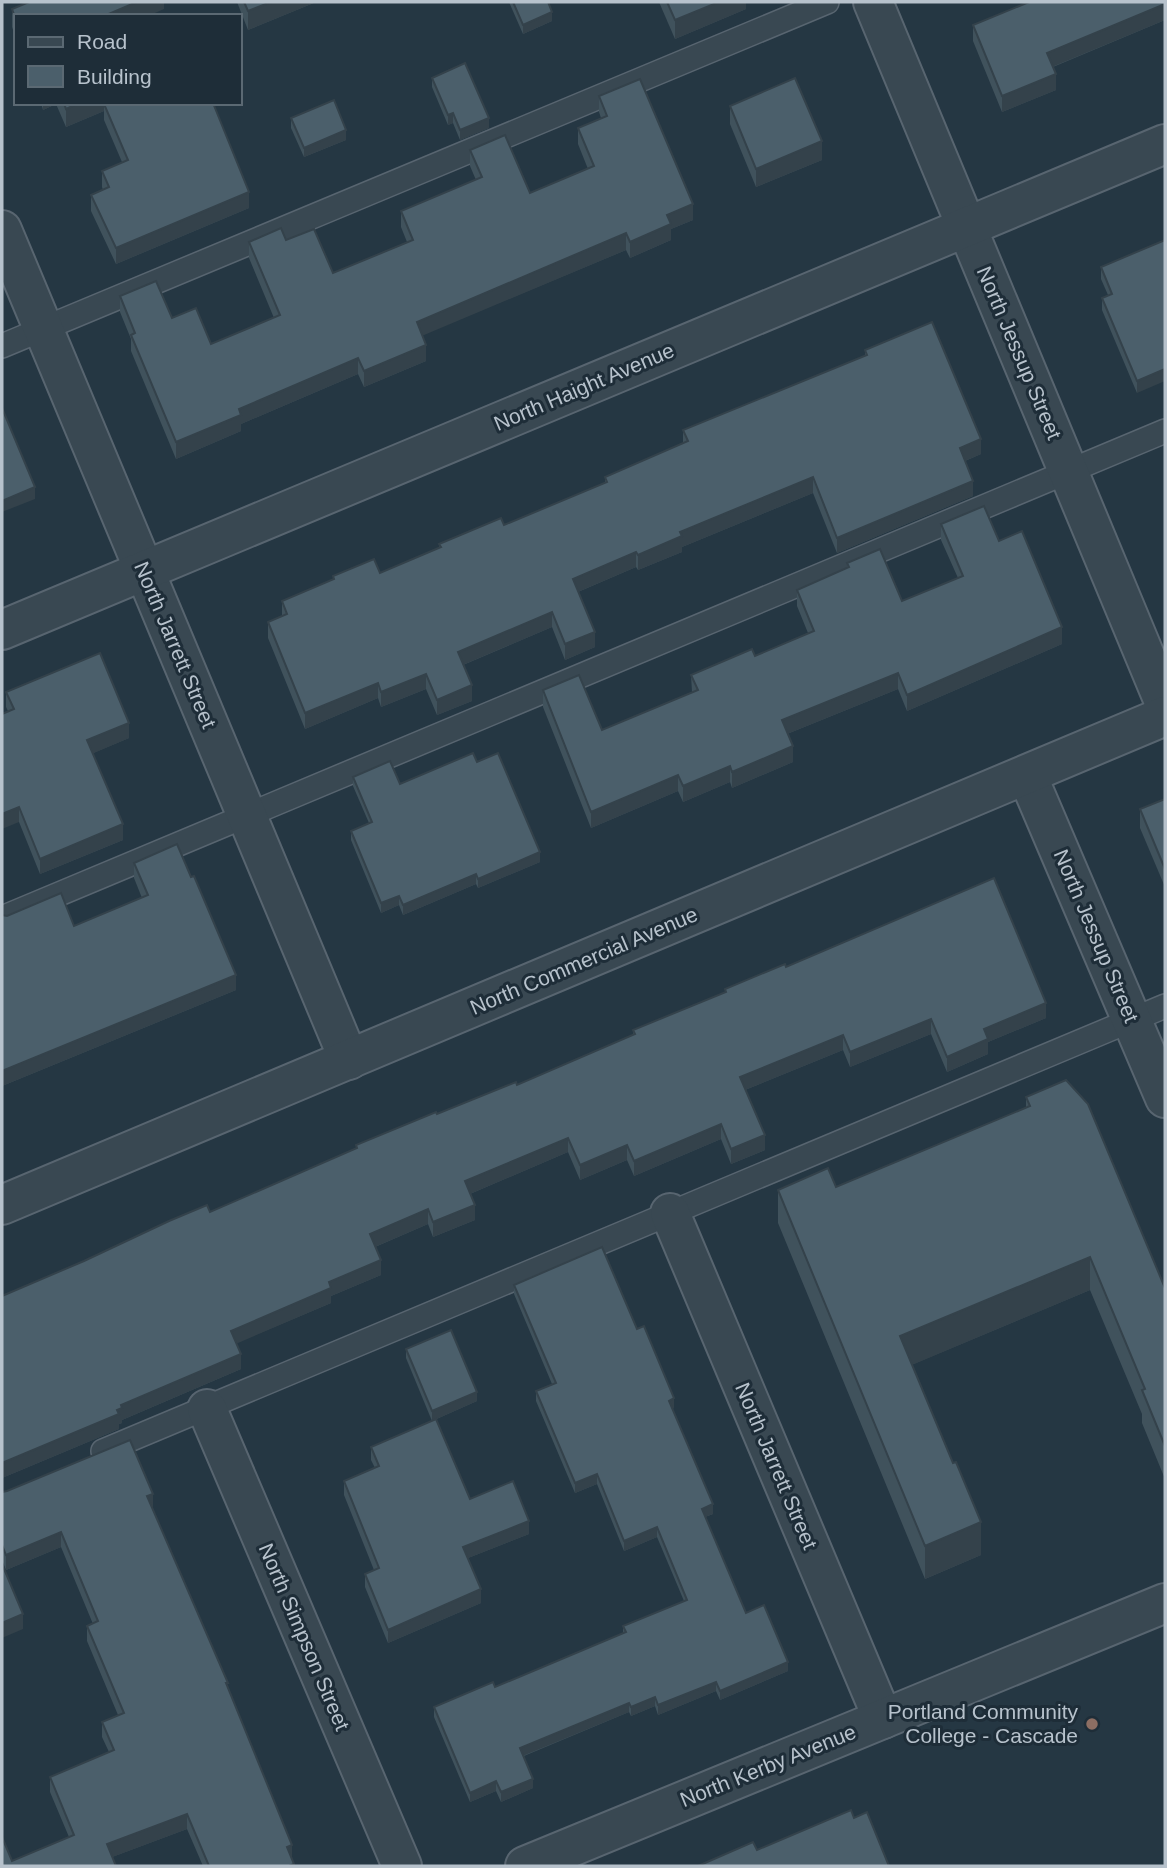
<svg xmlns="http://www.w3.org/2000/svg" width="1167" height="1868" viewBox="0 0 1167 1868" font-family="Arial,sans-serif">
<rect width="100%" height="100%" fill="#253743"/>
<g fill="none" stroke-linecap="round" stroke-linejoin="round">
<g stroke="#586570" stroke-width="26">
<g id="lane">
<polyline points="2,346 827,2"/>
<polyline points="2,918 1165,431"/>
<polyline points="103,1451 1165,1006"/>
</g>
</g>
<g stroke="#586570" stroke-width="42">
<g id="street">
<polyline points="873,2 1165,704"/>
<polyline points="2,230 349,1060"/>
<polyline points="2,630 1165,144"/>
<polyline points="1027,775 1165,1098"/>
<polyline points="2,1205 1165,716"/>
<polyline points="670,1213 883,1719"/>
<polyline points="207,1409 402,1866"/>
<polyline points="525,1866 1165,1603"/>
</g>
</g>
<use href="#lane" stroke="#394852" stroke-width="23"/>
<use href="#street" stroke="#394852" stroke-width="38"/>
</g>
<g fill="#40525c">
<polygon points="24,2 164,2 164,9 16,16 16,38 12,27 12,9 24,4"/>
<polygon points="237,2 316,2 248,30"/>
<polygon points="509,2 548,2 552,21 523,34"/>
<polygon points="659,2 746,2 746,9 675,39"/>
<polygon points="1165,2 1165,20 1053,67 1056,90 1002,112 973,41 973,25"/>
<polygon points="432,78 489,128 460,140 453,123 448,125 432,87"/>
<polygon points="599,96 693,220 671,229 671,240 630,258 626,250 422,335 426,361 364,387 358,374 241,424 241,431 176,459 131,351 131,339 120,312 120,296 172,318 211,344 274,318 249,258 249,242 286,240 333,273 407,242 401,227 401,211 476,180 470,166 470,150 530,193 588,169 578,144 578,128 601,118 599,112"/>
<polygon points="41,103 213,103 249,208 116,264 91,211 91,195 103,190 102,187 102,171 122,162 104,120 104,111 66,127 56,104 43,110"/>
<polygon points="730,106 822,160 756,187 730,124"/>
<polygon points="291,118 346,140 304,157 291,128"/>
<polygon points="1165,240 1137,393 1102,310 1102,298 1108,295 1101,279 1101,267"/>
<polygon points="865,350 981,454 965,461 973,496 837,553 813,493 682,547 682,552 638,570 636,567 578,592 595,647 565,660 552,627 463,665 472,701 437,715 426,689 381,707 378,698 305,729 268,638 268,622 282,616 282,601 333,580 333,576 380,573 439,548 439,544 504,525 605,483 605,477 683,443 683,430 865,356"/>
<polygon points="941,524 999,541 1062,644 907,711 898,689 787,734 793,762 732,788 730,782 683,802 678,791 591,828 543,707 543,690 602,730 692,692 691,675 755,656 808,633 797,606 797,590 847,568 847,563 902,601 958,578 941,540"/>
<polygon points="6,692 129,738 93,753 123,840 40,874 19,822 8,711 6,707"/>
<polygon points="477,762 540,862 478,888 476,884 403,915 399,905 381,913 351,840 351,831 369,823 353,786 353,777 400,784"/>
<polygon points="1165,799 1165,887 1140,828 1140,809"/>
<polygon points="134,863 236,990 2,1086 2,915 74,926 142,898 134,878"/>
<polygon points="786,967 1046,1018 988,1042 988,1054 947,1072 931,1034 850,1067 843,1050 745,1090 765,1150 731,1164 721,1139 634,1176 627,1160 580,1180 568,1152 470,1194 475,1220 433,1237 428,1224 375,1247 381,1275 331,1296 331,1303 236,1343 241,1369 122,1420 122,1423 119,1424 119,1429 2,1478 2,1296 210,1212 356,1148 356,1145 517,1085 633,1035 633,1030 725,992 725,989"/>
<polygon points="1026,1097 1165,1288 1165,1479 1142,1423 1142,1414 1090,1290 911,1365 981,1555 925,1579 778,1223 778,1190 836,1187 1026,1108"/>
<polygon points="514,1285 637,1329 674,1408 672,1409 713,1514 705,1517 746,1613 788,1671 720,1700 716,1691 658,1715 655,1706 631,1716 629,1712 524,1756 533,1788 501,1802 496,1791 470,1802 434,1717 434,1707 495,1687 623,1633 623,1626 684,1601 657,1537 624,1551 597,1484 575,1493 536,1401 536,1391 552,1384 514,1294"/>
<polygon points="406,1349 477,1401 432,1421 406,1358"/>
<polygon points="371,1447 470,1499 529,1534 468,1558 481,1603 388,1643 365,1587 365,1574 374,1570 344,1495 344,1481 375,1468 371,1460"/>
<polygon points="2,1492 153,1509 228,1689 294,1866 203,1866 187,1829 112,1857 12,1861 69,1837 50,1792 50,1777 109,1752 102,1737 102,1722 118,1715 87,1641 87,1626 93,1624 61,1547 6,1570 2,1560"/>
</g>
<g fill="#34424b">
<polygon points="137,2 164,2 164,9 148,16 104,16"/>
<polygon points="271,2 316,2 248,30 248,11"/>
<polygon points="719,2 746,2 746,9 675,39 675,20"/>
<polygon points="1165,4 1165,20 1047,69 1047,53"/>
<polygon points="552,12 552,21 523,34 523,25"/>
<polygon points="1056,74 1056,90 1002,112 1002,96"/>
<polygon points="43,103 56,103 56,104 43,110"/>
<polygon points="79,103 113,103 104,104 104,111 66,127 66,109"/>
<polygon points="453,113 453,123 448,125 448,115"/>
<polygon points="489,118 489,128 460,140 460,130"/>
<polygon points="346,130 346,140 304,157 304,148"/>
<polygon points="822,141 822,160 756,187 756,169"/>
<polygon points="249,192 249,208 116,264 116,248"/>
<polygon points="693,204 693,220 671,229 671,240 630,258 630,242 667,215"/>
<polygon points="626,233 626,250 417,338 417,322"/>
<polygon points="426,345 426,361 364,387 364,371"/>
<polygon points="358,358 358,374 241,424 241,431 176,459 176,442 239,409"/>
<polygon points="1165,369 1165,381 1137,393 1137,381"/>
<polygon points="981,439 981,454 960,463 960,448"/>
<polygon points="813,477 813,493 682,547 682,552 638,570 638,555 680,532"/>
<polygon points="973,481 973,496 837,553 837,538"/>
<polygon points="35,487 35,499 2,512 2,501"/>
<polygon points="636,552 636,567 573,594 573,579"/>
<polygon points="552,612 552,627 458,667 458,652"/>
<polygon points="1062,627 1062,644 907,711 907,695"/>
<polygon points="595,632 595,647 565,660 565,644"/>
<polygon points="898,673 898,689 782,736 782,720"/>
<polygon points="426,674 426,689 381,707 381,692"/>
<polygon points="378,683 378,698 305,729 305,713"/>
<polygon points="472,685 472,701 437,715 437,700"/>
<polygon points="129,723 129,738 87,756 87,740"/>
<polygon points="793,746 793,762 732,788 732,772"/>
<polygon points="730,766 730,782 683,802 683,786"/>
<polygon points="678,775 678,791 591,828 591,812"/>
<polygon points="19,807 19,822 2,829 2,814"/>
<polygon points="123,824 123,840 40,874 40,859"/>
<polygon points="540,852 540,862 478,888 478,879"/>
<polygon points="476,874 476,884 403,915 403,905"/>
<polygon points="399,896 399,905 381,913 381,903"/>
<polygon points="236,975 236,990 2,1086 2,1071"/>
<polygon points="1046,1003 1046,1018 988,1042 988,1054 947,1072 947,1057 984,1029"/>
<polygon points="931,1019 931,1034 850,1067 850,1052"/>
<polygon points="843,1035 843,1050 740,1092 740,1077"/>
<polygon points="721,1124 721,1139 634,1176 634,1161"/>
<polygon points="765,1135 765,1150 731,1164 731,1149"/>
<polygon points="568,1138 568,1152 465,1196 465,1181"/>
<polygon points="627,1145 627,1160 580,1180 580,1165"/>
<polygon points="475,1205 475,1220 433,1237 433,1222"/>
<polygon points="428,1209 428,1224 370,1249 370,1234"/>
<polygon points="1090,1257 1090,1290 900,1370 900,1336"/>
<polygon points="381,1260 381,1275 331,1296 331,1303 231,1346 231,1331 329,1282"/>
<polygon points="241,1354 241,1369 122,1420 122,1423 119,1424 119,1429 2,1478 2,1463 117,1410 121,1405"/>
<polygon points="477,1392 477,1401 432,1421 432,1411"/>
<polygon points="674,1398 674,1408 669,1410 669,1401"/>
<polygon points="597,1474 597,1484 575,1493 575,1483"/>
<polygon points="153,1494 153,1509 147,1496"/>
<polygon points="713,1504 713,1514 702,1518 702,1509"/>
<polygon points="529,1521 529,1534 463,1560 463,1547"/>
<polygon points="981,1522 981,1555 925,1579 925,1546"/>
<polygon points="657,1527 657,1537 624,1551 624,1541"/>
<polygon points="61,1532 61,1547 6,1570 6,1555"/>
<polygon points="481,1589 481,1603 388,1643 388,1630"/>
<polygon points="23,1614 23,1629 2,1638 2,1623"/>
<polygon points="788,1662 788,1671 720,1700 720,1691"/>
<polygon points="716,1682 716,1691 658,1715 658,1705"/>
<polygon points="655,1697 655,1706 631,1716 631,1707"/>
<polygon points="629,1703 629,1712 520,1757 520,1748"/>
<polygon points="533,1779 533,1788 501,1802 501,1792"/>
<polygon points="496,1781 496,1791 470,1802 470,1793"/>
<polygon points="187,1814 187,1829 107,1859 107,1844"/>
<polygon points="292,1845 292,1860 287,1847"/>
</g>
<g fill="#4b5f6b" stroke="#34424b" stroke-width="2">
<polygon points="29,2 137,2 104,16 16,16 16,20 12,9"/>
<polygon points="244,2 271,2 248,11"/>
<polygon points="513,2 548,2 552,12 523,25"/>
<polygon points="667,2 719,2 675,20"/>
<polygon points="1029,2 1165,2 1165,4 1047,53 1056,74 1002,96 973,25"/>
<polygon points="465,63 489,118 460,130 453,113 448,115 432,78"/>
<polygon points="795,78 822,141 756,169 730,106"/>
<polygon points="640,79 693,204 667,215 671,224 630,242 626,233 417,322 426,345 364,371 358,358 239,409 241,415 176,442 131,335 135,333 120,296 156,281 172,318 196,308 211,344 280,315 249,242 281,228 286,240 314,229 333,273 413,240 401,211 482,177 470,150 505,135 530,193 594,166 578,128 607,116 599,96"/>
<polygon points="334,100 346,130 304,148 291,118"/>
<polygon points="64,103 79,103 66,109"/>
<polygon points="213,103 249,192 116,248 91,195 109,187 102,171 128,160 104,104"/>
<polygon points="1165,240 1165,369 1137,381 1102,298 1112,294 1101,267"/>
<polygon points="932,322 981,439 960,448 973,481 837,538 813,477 680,532 682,536 638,555 636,552 573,579 595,632 565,644 552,612 458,652 472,685 437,700 426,674 381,692 378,683 305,713 268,622 287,614 282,601 334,579 333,576 374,559 380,573 441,547 439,544 501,518 504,525 607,482 605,477 688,441 683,430 867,355 865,350"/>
<polygon points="2,408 35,487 2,501"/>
<polygon points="984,506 999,541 1022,531 1062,627 907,695 898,673 782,720 793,746 732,772 730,766 683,786 678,775 591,812 543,690 579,675 602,730 698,690 691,675 752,649 755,656 814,631 797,590 849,567 847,563 880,549 902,601 963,576 941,524"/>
<polygon points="100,653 129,723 87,740 123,824 40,859 19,807 2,814 2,714 14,709 6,692"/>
<polygon points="473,753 477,762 498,753 540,852 478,879 476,874 403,905 399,896 381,903 351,831 372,822 353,777 390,761 400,784"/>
<polygon points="1165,799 1165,869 1140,809"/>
<polygon points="177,844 191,877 194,876 236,975 2,1071 2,915 7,916 61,893 74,926 148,895 134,863"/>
<polygon points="994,878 1046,1003 984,1029 988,1039 947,1057 931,1019 850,1052 843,1035 740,1077 765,1135 731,1149 721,1124 634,1161 627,1145 580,1165 568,1138 465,1181 475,1205 433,1222 428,1209 370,1234 381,1260 329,1282 331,1288 231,1331 241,1354 121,1405 122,1408 117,1410 119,1414 2,1463 2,1296 84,1261 169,1221 207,1205 210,1212 357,1148 356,1145 436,1112 437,1114 516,1082 517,1085 635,1034 633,1030 726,992 725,989 785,964 786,967"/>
<polygon points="1066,1080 1088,1104 1165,1288 1165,1446 1142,1390 1145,1389 1090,1257 900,1336 953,1463 956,1462 981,1522 925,1546 778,1190 828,1168 836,1187 1030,1106 1026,1097"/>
<polygon points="602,1247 637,1329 644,1326 674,1398 669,1401 713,1504 702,1509 746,1613 764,1605 788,1662 720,1691 716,1682 658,1705 655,1697 631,1707 629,1703 520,1748 533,1779 501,1792 496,1781 470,1793 434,1707 493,1682 495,1687 626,1632 623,1626 687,1600 657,1527 624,1541 597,1474 575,1483 536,1391 556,1383 514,1285"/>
<polygon points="451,1330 477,1392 432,1411 406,1349"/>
<polygon points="436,1419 470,1499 513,1481 529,1521 463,1547 481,1589 388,1630 365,1574 379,1568 344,1481 379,1466 371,1447"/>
<polygon points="130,1440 153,1494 147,1496 228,1683 226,1683 292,1845 287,1847 294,1864 289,1866 209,1866 187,1814 107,1844 116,1866 2,1866 2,1837 12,1861 74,1835 50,1777 114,1750 102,1722 124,1713 87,1626 98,1621 61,1532 6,1555 2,1545 2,1492 7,1491"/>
<polygon points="2,1564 23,1614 2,1623"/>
<polygon points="851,1810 854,1818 867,1812 889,1866 698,1866 753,1842 757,1850"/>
</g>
<circle fill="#8d6e63" stroke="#1e2d38" stroke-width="2.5" cx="1092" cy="1724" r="7"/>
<g text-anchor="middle" stroke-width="6" stroke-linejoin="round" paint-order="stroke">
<g font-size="21" fill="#b7c2cc" stroke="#1e2d38">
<text transform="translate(1019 353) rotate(67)" y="7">North Jessup Street</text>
<text transform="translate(584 387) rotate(-23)" y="7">North Haight Avenue</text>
<text transform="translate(175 645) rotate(67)" y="7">North Jarrett Street</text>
<text transform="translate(1096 936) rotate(67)" y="7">North Jessup Street</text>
<text transform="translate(584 961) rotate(-23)" y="7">North Commercial Avenue</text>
<text transform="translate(776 1466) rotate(67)" y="7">North Jarrett Street</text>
<text transform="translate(304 1637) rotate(67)" y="7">North Simpson Street</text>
<text transform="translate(768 1766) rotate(-22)" y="7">North Kerby Avenue</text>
</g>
<g font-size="21" fill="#b7c2cc" stroke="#1e2d38" text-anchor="end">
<text x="1078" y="1719">Portland Community<tspan x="1078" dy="24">College - Cascade</tspan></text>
</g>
</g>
<rect width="1167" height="1868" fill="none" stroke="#b7c2cc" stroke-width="7"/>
<rect x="14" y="14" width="228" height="91" fill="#1e2d38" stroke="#5b6973" stroke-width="2"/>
<rect x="28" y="37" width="35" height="10" fill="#394852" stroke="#5b6973" stroke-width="2"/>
<text x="77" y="49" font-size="21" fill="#b7c2cc">Road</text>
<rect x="28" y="66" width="35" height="21" fill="#4b5f6b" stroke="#5b6973" stroke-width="2"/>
<text x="77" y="84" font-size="21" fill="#b7c2cc">Building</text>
</svg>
